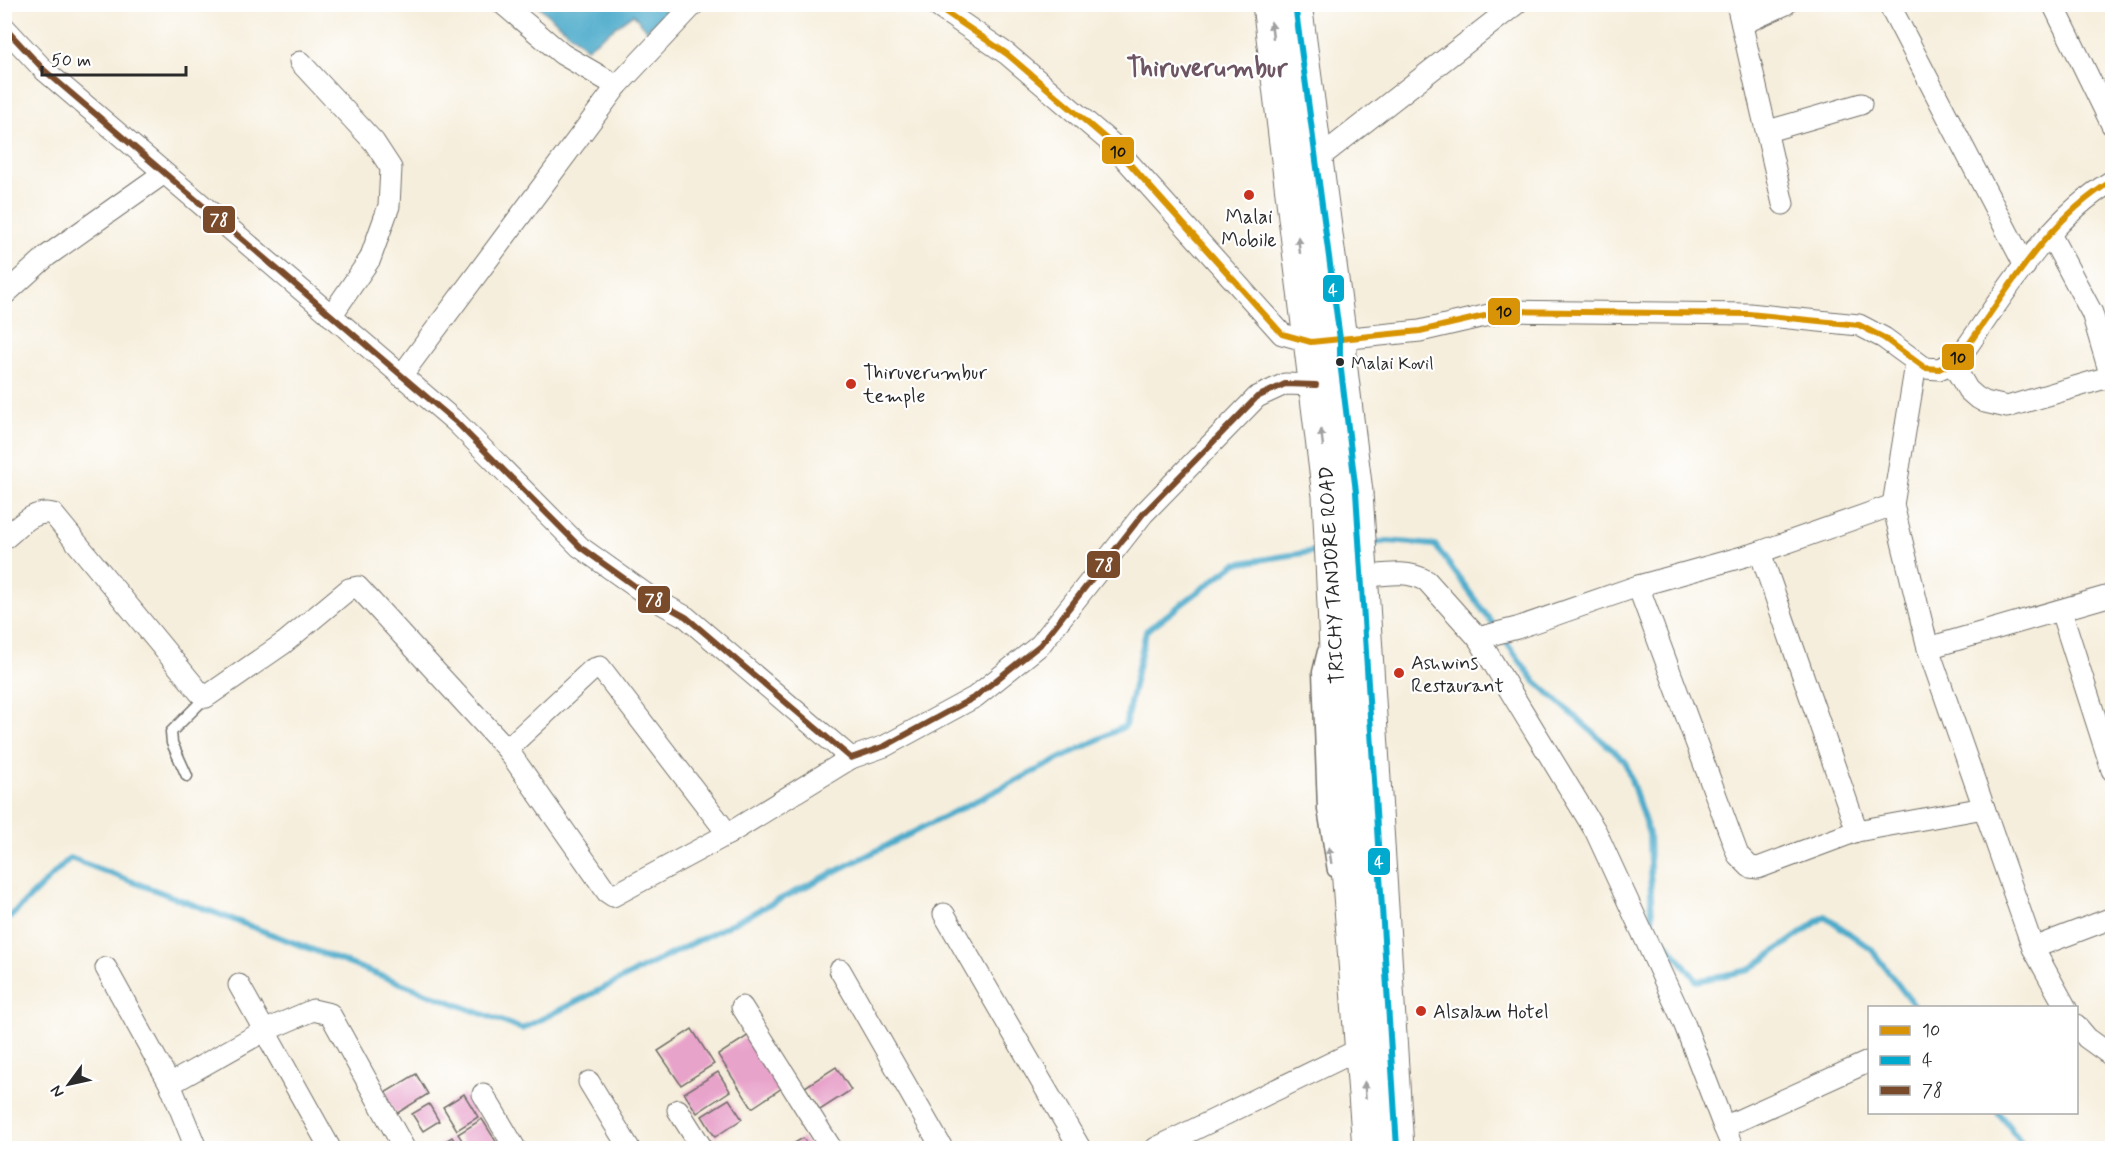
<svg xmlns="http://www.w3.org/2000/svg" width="2117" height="1153" viewBox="0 0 2117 1153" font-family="Mynerve,sans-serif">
<rect width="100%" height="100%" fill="#fff"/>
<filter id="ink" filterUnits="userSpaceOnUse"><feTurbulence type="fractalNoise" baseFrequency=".0167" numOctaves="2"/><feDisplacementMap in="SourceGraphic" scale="12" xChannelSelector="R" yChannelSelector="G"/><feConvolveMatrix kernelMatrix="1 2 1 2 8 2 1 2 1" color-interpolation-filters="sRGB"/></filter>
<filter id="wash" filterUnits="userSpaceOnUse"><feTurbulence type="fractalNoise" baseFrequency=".008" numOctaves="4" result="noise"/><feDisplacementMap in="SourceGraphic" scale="24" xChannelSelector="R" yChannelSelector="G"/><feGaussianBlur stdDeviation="1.35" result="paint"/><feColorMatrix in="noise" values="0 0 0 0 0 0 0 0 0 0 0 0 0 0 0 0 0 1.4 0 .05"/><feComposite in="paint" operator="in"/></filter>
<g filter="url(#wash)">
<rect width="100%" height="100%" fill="#f6eedc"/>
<polygon fill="#4baaca" stroke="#3b6a7a" stroke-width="1.5" points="537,5 673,5 647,30 633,14 587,48"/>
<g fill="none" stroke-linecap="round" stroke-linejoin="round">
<g stroke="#4baaca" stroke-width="6">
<polyline points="1368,544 1388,541 1435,545 1534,680 1625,761 1649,834 1652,925 1697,981 1749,970 1825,916 1871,949 1916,1008"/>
<polyline points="4,923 70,858 522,1029 1125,726 1146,631 1235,564 1322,550"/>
<polyline points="1998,1112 2026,1148"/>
</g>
</g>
<g id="blocks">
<g fill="#e8a3cb">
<polygon points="692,1029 714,1064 681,1085 658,1051"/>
<polygon points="749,1035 782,1088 752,1108 718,1055"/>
<polygon points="836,1067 851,1090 820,1110 805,1087"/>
<polygon points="718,1072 730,1091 697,1113 684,1093"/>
<polygon points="416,1074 428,1094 396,1114 383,1094"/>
<polygon points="464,1094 478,1117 457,1130 443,1107"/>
<polygon points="729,1099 742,1119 715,1137 702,1116"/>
<polygon points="429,1104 439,1121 423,1131 412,1114"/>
<polygon points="482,1119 500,1148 467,1148 458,1134"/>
<polygon points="452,1137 459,1148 434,1148"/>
<polygon points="803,1138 810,1148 786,1148"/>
</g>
</g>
</g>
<g filter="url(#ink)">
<use href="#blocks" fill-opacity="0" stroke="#726f69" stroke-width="1.5"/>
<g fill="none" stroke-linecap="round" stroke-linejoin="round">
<g stroke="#726f69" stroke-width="13">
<g id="service">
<polyline points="1323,651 1318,672 1323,809 1333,871"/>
<polyline points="187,776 172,743 171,732 206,697"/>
</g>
</g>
<g stroke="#726f69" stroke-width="23">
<g id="minor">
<polyline points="503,4 562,54 617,86"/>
<path d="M 934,4 L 1007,54 L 1111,143 L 1282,334 L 1311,342 L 1420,331 L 1506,311 L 1749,314 L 1859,325 L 1884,338 L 1925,368 L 1939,369 L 1952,363 L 1964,351 C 2006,292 2048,219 2112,181"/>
<polyline points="1737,4 1783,204"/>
<polyline points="1889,4 2025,266"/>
<polyline points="2053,4 2112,125"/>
<polyline points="1742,24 1786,4"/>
<polyline points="4,27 44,70 456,422 580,547 650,597 686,617 851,758 885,746 975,697 1040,645 1143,514 1257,397 1285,384 1316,385"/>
<polyline points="300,62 374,142 391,168 389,206 370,259 331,316"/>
<polyline points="1768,131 1861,104"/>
<polyline points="1315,161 1516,4"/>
<polyline points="2051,236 2092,313 2111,377"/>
<polyline points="4,295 47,256 164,173"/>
<polyline points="1952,363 1968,390 1976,397 1985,402 2007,407 2112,376"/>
<polyline points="401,376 617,86 694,4"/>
<polyline points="1893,505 1916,364"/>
<path d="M 4,539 C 18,528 34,508 53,514 L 200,693 L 206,697 L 284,643 L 349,589 L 358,587 L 507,749 L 607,892 L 613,896 L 728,834 L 851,758"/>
<polyline points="1760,552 1857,831"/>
<path d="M 1361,577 C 1385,575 1405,569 1427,581 L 1478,638 L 1517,628 L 1638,586 L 1760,552 L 1893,505 L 1928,648 L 2033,948 L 2112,918"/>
<polyline points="1638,586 1738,855 1750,867 1758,868 1857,831 1984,808"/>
<polyline points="2061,611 2112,770"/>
<polyline points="1478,638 1596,832 1684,1023 1724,1127"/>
<polyline points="1928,648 2112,595"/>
<polyline points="507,749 593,669 600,667 728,834"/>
<polyline points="944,914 1080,1148"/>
<polyline points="2033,948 2066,1008"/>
<polyline points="106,968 170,1084 264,1031 313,1010 330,1014 404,1148"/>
<polyline points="840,970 942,1148"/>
<polyline points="239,985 330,1148"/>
<polyline points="742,1007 831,1148"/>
<polyline points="2076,1025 2087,1038 2112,1056"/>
<polyline points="589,1082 629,1148"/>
<polyline points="170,1084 196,1148"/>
<polyline points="483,1094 515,1148"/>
<polyline points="678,1110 702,1148"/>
<polyline points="1156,1148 1362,1048"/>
<polyline points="1733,1148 1724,1127 1870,1061"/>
</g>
</g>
<g stroke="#726f69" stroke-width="35">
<g id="trunk">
<polyline points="1269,4 1329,496 1343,801 1369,1148"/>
<polyline points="1295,4 1340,339 1340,362 1356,492 1397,1148"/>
</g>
</g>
<use href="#service" stroke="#fff" stroke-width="10"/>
<use href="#minor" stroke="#fff" stroke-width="21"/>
<use href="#trunk" stroke="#fff" stroke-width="33"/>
<g stroke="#fff" stroke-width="10">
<path id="bus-1" d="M 934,4 L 1007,54 L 1111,143 L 1282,334 L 1311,342 L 1420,331 L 1506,311 L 1749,314 L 1859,325 L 1884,338 L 1925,368 L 1939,369 L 1952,363 L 1964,351 C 2006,292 2048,219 2112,181"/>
</g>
<g stroke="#fff" stroke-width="10">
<polyline id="bus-2" points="1295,4 1340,339 1340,362 1356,492 1397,1148"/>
</g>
<g stroke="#fff" stroke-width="10">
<polyline id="bus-3" points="4,27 44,70 456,422 580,547 650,597 686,617 851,758 885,746 975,697 1040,645 1143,514 1257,397 1285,384 1316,385"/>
</g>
<use href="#bus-1" stroke="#d89406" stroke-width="6"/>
<use href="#bus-2" stroke="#00a9ce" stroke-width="6"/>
<use href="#bus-3" stroke="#7a4b2a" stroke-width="6"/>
</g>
<defs><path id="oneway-solid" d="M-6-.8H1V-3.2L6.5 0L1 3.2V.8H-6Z" transform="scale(1.5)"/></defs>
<g fill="#a0a0a0">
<use href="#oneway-solid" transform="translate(1272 30) rotate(-97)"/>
<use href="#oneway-solid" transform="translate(1299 245) rotate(-97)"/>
<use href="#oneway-solid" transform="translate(1322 438) rotate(-97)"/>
<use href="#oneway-solid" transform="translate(1330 855) rotate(-99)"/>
<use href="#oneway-solid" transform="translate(1365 1090) rotate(-94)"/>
</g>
</g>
<g fill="#c8321e" stroke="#fff" stroke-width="2">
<circle cx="1249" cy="195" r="6"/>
<circle cx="851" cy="384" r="6"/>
<circle cx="1399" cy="673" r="6"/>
<circle cx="1421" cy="1011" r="6"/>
</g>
<circle fill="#2b2b2b" stroke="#fff" stroke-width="2" cx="1340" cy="362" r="5"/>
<g text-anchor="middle" stroke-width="4.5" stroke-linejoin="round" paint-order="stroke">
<g font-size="18" fill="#2b2b2b" stroke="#fff" text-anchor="start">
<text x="1351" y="369">Malai Kovil</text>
</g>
<g font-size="20" fill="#2b2b2b" stroke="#fff" text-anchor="start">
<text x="1249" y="223" text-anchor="middle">Malai<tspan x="1249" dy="23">Mobile</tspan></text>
<text x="863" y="379">Thiruverumbur<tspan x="863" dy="23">temple</tspan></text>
<text x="1411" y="669">Ashwins<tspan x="1411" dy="23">Restaurant</tspan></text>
<text x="1433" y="1018">Alsalam Hotel</text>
</g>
<g font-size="20" fill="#2b2b2b" stroke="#fff">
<text transform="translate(1331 575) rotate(-93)" y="7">TRICHY TANJORE ROAD</text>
</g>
<g font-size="26" font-weight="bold" fill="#6d5563" stroke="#fff">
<text x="1207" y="76">Thiruverumbur</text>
</g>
</g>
<g stroke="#fff" stroke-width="2">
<rect x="1101" y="136" width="34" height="29" rx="6" fill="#d89406"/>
<rect x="202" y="205" width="34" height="29" rx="6" fill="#7a4b2a"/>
<rect x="1322" y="274" width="23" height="29" rx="6" fill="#00a9ce"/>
<rect x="1487" y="297" width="34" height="29" rx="6" fill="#d89406"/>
<rect x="1941" y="343" width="34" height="28" rx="6" fill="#d89406"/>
<rect x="1086" y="550" width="35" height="29" rx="6" fill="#7a4b2a"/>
<rect x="637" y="585" width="34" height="29" rx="6" fill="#7a4b2a"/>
<rect x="1367" y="847" width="24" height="29" rx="6" fill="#00a9ce"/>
</g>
<g font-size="16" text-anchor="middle" font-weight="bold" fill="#fff">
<text x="219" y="225">78</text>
<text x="1333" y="295">4</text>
<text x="1104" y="570">78</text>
<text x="654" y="605">78</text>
<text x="1379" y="867">4</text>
</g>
<g font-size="16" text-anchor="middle" font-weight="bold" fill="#111">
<text x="1118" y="157">10</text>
<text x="1504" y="317">10</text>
<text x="1958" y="363">10</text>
</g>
<rect width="2117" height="1153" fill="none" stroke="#fff" stroke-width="24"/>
<rect x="1868" y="1006" width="210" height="108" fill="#ffffff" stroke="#aaaaaa" stroke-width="1.5"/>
<rect x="1880" y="1026" width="30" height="9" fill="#d89406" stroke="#aaaaaa" stroke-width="1.5"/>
<text x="1922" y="1036" font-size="18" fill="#2b2b2b">10</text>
<rect x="1880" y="1056" width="30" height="9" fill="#00a9ce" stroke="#aaaaaa" stroke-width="1.5"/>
<text x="1922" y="1066" font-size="18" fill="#2b2b2b">4</text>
<rect x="1880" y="1086" width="30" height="9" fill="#7a4b2a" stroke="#aaaaaa" stroke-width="1.5"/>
<text x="1922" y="1096" font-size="18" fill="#2b2b2b">78</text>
<g transform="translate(69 1084) rotate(237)" stroke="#ffffff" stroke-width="4.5" paint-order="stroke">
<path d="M0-4.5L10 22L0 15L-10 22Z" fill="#2b2b2b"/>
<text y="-9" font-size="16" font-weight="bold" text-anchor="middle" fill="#2b2b2b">N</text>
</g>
<path d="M42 66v9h144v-9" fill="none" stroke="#2b2b2b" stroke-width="3"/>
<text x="51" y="66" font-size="18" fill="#2b2b2b" stroke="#ffffff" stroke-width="4.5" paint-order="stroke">50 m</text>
</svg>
